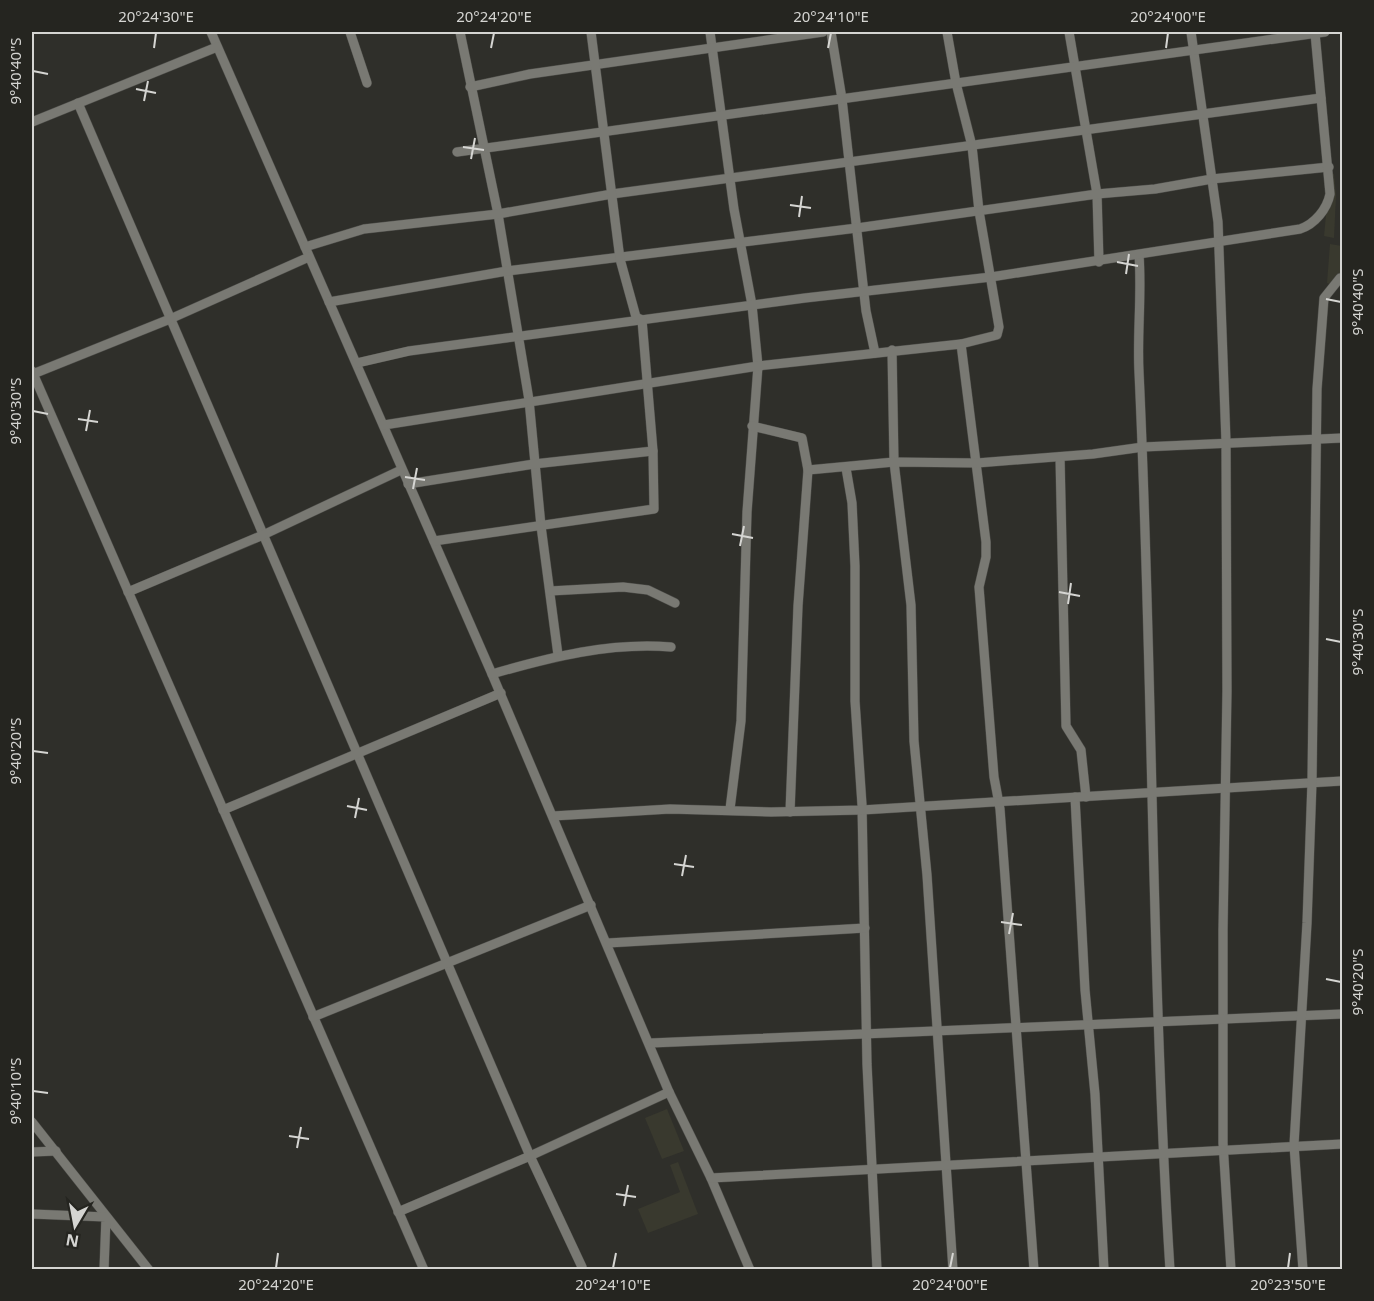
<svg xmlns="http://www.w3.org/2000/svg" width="1374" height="1301" viewBox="0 0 1374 1301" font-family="'Noto Sans',sans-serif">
<rect width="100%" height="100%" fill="#2f2f2a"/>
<g fill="#39392e">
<polygon points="1330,173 1334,174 1336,195 1334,238 1324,236"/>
<polygon points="1330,244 1342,246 1342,275 1335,277 1332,285 1327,283"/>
<polygon points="667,1109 684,1151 662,1159 645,1118"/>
<polygon points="678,1162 698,1214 648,1233 638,1209 680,1192 670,1165"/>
</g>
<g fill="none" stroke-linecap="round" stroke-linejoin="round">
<g stroke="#4c4c48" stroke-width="10">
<g id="street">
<polyline points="211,32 492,674 669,1092 711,1178 750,1270"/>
<polyline points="350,32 367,83"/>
<polyline points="460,32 498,214 529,400 541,526 558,655"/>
<polyline points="710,32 734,209 752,305 758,366 747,512 741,721 730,809"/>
<polyline points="831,32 842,99 866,311 875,353"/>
<polyline points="947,32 956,83 972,146 979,211 999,327 997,335 961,344"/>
<polyline points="1069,32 1097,194 1099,262"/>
<polyline points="1191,32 1218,222 1226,442 1227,691 1223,930 1223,1143 1231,1270"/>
<polyline points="470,87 530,74 823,32"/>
<polyline points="78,103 530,1156 582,1267"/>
<polyline points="32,122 217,47"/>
<polyline points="457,152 1325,32"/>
<polyline points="305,247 364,229 498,214 612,194 1321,98"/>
<path d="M 1139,255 C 1142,294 1137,333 1139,372 C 1153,671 1151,971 1170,1270"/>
<polyline points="329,302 507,271 857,228 1097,194 1155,189 1212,179 1329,167"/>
<polyline points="892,350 894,462 911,605 914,741 927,875 953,1270"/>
<path d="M 357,363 L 409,351 L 805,298 L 991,277 L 1300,229 C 1315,224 1327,209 1330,194 L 1315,33"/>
<polyline points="32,371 424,1270"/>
<polyline points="33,374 170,319 309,257"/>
<polyline points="384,425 758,366 961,344 986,542 986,557 979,587 994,777 1000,809 1034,1270"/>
<polyline points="752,426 802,438 808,470 798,606 790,812"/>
<polyline points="1060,457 1066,726 1081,750 1086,797"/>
<polyline points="846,468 852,503 855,566 855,701 862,805 867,1064 877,1270"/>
<polyline points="808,470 894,462 977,463 1093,454 1143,447 1342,438"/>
<polyline points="408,484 534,464 653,451"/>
<polyline points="434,541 654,509 653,451 642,320 636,317 620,259 591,32"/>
<polyline points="550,591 623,587 648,590 675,603"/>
<polyline points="128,592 263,535 401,470"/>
<path d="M 492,674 C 551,657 610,642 671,647"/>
<polyline points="1075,797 1085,990 1095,1094 1104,1270"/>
<polyline points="223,810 501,693"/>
<polyline points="553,816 670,809 771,812 862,810 1342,781"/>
<polyline points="608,943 865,928"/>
<polyline points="313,1017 591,905"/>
<polyline points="651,1043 1342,1014"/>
<polyline points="32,1122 149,1270"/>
<polyline points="32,1152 56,1151"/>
<polyline points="711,1178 1342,1144"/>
<polyline points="398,1212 530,1156 669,1092"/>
<polyline points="32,1214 106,1217 104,1270"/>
<polyline points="1303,1270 1294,1145 1307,923 1312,782 1317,389 1324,298 1340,278 1342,279"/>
</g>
</g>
<use href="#street" stroke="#797973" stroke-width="9"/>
</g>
<path fill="none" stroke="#d5d5d2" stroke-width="2" d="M 154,48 L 156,33M 491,48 L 494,33M 828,48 L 831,33M 1166,48 L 1168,33M 33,71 L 48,74M 136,89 L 156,93M 144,101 L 148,81M 463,147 L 484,150M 471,159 L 475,138M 790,205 L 811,208M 799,217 L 802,196M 1117,262 L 1138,266M 1126,274 L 1129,254M 1326,299 L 1341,302M 33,411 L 48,414M 78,419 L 98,422M 86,431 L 90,410M 405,477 L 425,480M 413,489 L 417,468M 732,534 L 753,538M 740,546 L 744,526M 1059,592 L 1080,596M 1068,604 L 1071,583M 1326,639 L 1341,642M 33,751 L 48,753M 347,806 L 367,810M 355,818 L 359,798M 674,864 L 694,867M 682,876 L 686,855M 1001,922 L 1022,925M 1009,934 L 1013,913M 1326,979 L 1341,982M 33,1091 L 48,1093M 289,1136 L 309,1139M 297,1148 L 301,1127M 616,1194 L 636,1197M 624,1206 L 628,1185M 276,1268 L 278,1253M 613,1268 L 616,1253M 950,1268 L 953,1253M 1288,1268 L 1290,1253"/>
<rect width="1374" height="1301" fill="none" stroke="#252520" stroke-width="66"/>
<g transform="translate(75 1226) rotate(190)" stroke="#252520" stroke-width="4.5" paint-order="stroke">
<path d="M0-4.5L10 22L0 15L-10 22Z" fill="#d5d5d2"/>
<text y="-9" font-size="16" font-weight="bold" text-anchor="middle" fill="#d5d5d2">N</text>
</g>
<rect x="33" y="33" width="1308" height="1235" fill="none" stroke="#d5d5d2" stroke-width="2"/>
<g font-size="15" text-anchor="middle" fill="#d5d5d2">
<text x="156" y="22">20°24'30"E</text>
<text x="494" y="22">20°24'20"E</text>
<text x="831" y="22">20°24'10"E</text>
<text x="1168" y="22">20°24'00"E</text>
<text transform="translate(16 71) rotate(-90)" y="5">9°40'40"S</text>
<text transform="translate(1358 302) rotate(-90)" y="5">9°40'40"S</text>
<text transform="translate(16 411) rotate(-90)" y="5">9°40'30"S</text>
<text transform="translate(1358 642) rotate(-90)" y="5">9°40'30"S</text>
<text transform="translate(16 751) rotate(-90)" y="5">9°40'20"S</text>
<text transform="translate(1358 982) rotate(-90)" y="5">9°40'20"S</text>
<text transform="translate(16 1091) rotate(-90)" y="5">9°40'10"S</text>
<text x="276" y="1290">20°24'20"E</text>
<text x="613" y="1290">20°24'10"E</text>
<text x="950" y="1290">20°24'00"E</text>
<text x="1288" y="1290">20°23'50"E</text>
</g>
</svg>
